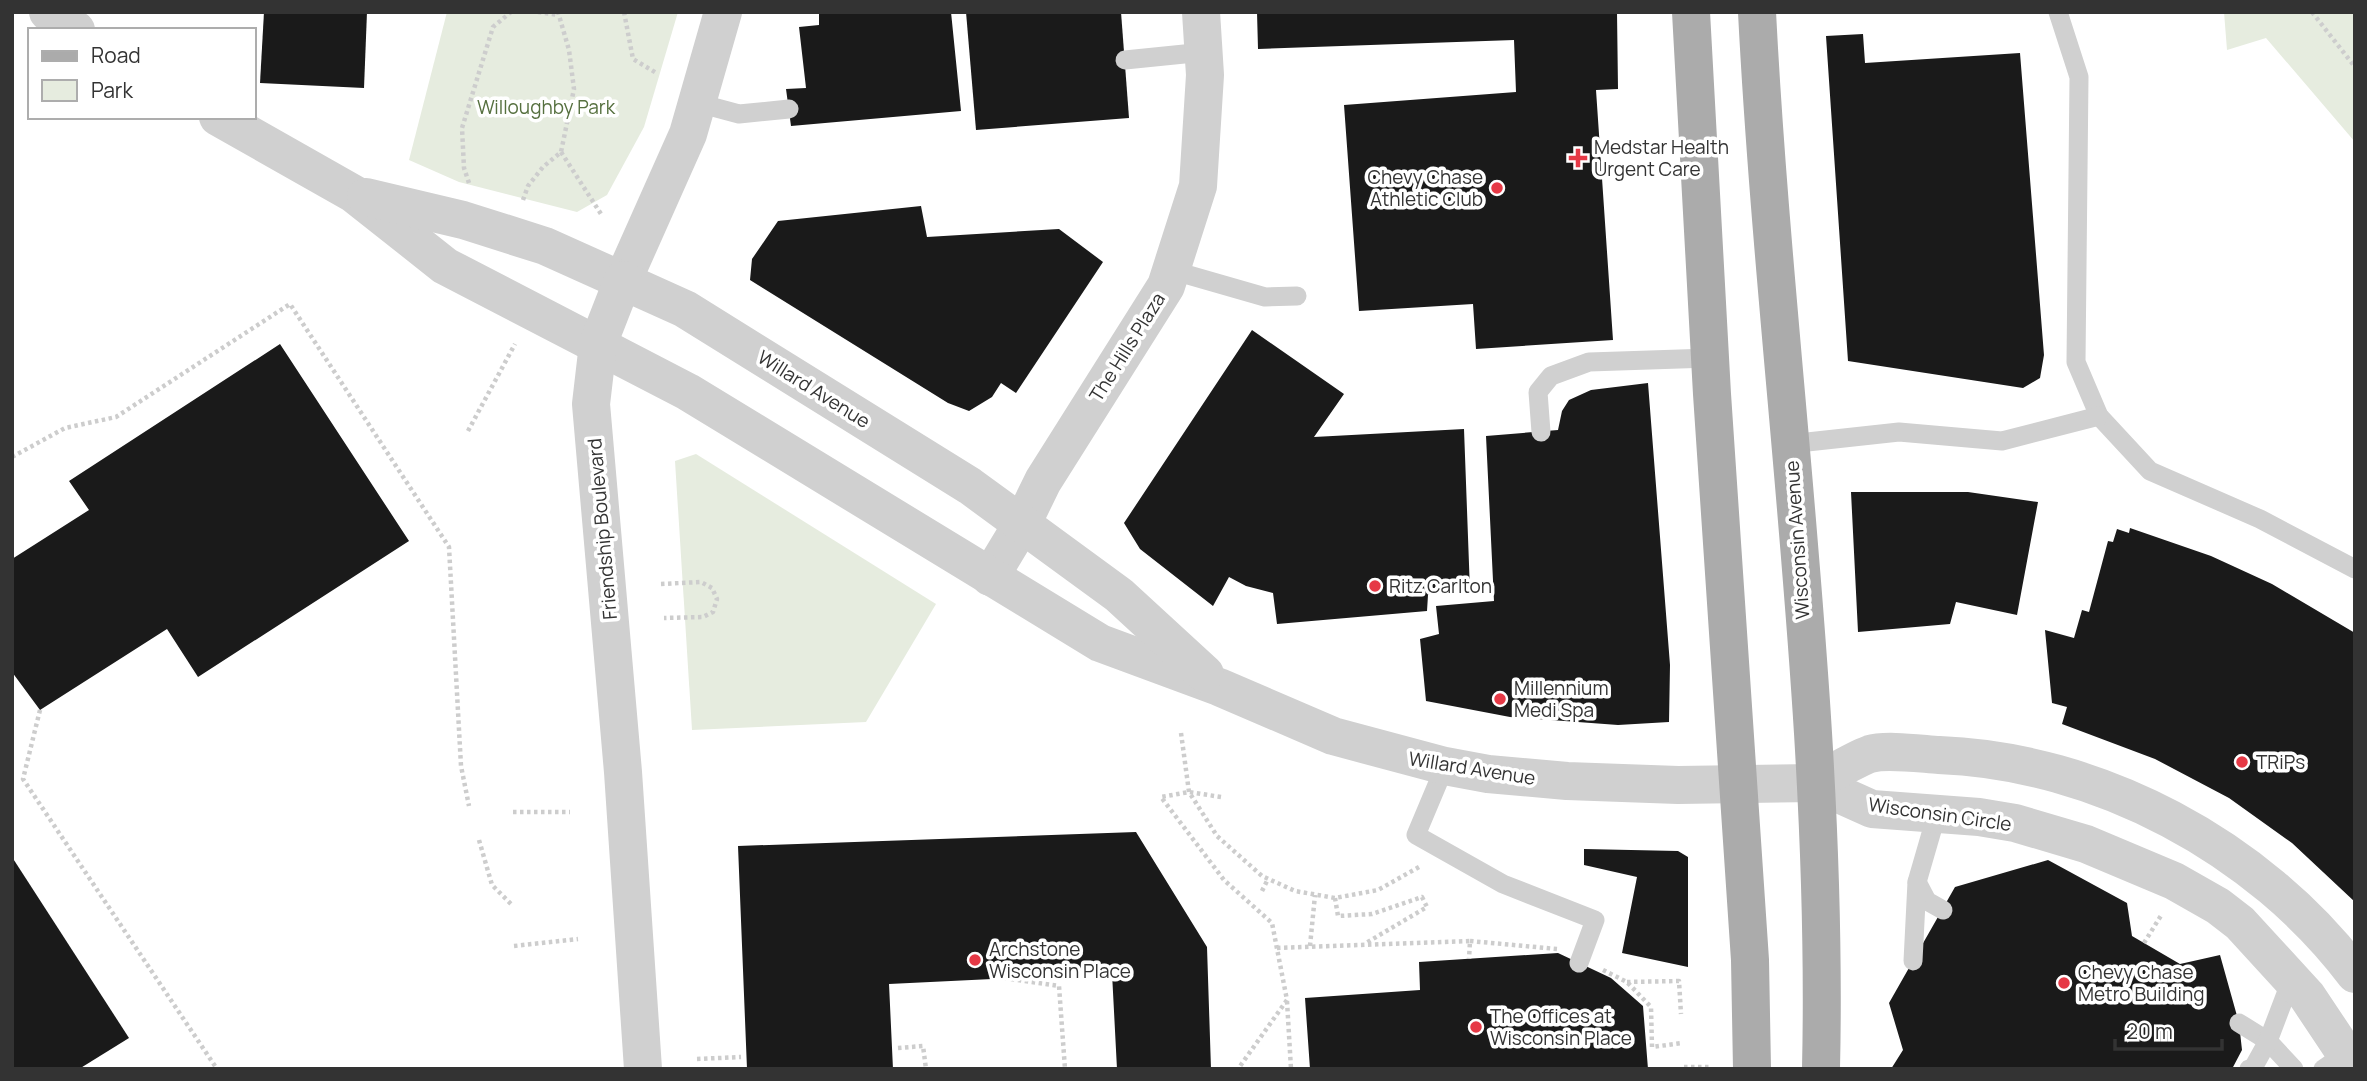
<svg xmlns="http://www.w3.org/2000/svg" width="2367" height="1081" viewBox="0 0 2367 1081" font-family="Manrope,sans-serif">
<rect width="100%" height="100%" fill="#fff"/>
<g fill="#e6ecdf">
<polygon points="447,12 678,12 644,127 607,195 577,212 459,182 409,160"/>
<polygon points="2224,12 2355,12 2355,142 2266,38 2227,50"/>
<polygon points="696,454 936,604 866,722 692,730 675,461"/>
</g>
<g fill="#1a1a1a">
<polygon points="264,12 367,12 364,88 260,83"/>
<polygon points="819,12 951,12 961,111 791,126 786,89 806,88 799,27 819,25"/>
<polygon points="966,12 1121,12 1129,118 976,130"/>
<polygon points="1257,12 1617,12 1618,89 1596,90 1613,340 1476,349 1473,304 1359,311 1344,105 1516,92 1514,40 1258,49"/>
<polygon points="1863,34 1865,63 2020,53 2044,355 2040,378 2023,388 1848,361 1826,36"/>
<polygon points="921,206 927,237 1059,229 1103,262 1016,393 1001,383 992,397 969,411 948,403 750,280 752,259 778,221"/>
<polygon points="1252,330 1344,394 1314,437 1464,429 1470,591 1428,595 1427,611 1277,624 1273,593 1246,586 1229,577 1213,606 1140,549 1124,523"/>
<polygon points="280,344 409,541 198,677 167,629 40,710 12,672 12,559 89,510 69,481"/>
<polygon points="1648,383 1670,665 1669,722 1618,725 1510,717 1426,701 1420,639 1439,634 1436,606 1494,601 1486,436 1558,430 1562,411 1569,400 1591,390"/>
<polygon points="1851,492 1968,492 2038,502 2017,615 1956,602 1950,624 1858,632"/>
<polygon points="2130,528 2211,556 2272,584 2355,633 2355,902 2292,843 2229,798 2155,759 2062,724 2067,707 2052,703 2045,630 2074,638 2082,610 2089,612 2108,541 2113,542 2117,529 2129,533"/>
<polygon points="1136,832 1207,947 1211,1069 1117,1069 1112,973 889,984 893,1069 747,1069 738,846"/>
<polygon points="1584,849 1678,851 1688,857 1688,967 1622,953 1637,877 1584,865"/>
<polygon points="12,857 129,1038 79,1069 12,1069"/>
<polygon points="2048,860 2127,903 2132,936 2180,964 2220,955 2239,1023 2242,1050 2232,1069 1891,1069 1903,1050 1889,1003 1955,887"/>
<polygon points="1558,953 1611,978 1643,1006 1648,1069 1310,1069 1305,998 1420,990 1419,962"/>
</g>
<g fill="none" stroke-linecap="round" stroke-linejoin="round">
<g stroke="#cdcdcd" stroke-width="4.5" stroke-dasharray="3.5 3.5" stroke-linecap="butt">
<polyline points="538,12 558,15"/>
<polyline points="624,12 633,59 658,74"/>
<polyline points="2312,12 2355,67"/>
<polyline points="561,152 601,214"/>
<polyline points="469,183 464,168 462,128 493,27 511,12"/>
<polyline points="523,200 528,186 543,167 561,152 574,89 569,50 558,12"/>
<polyline points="468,431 515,344"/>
<polyline points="12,457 65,428 116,417 290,304 449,547 461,766 469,806"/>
<polyline points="661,584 701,582 712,588 717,599 713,612 703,617 664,618"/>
<polyline points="40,710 23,779 217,1069"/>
<polyline points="1181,733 1189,792 1217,836 1262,876 1295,891 1335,898 1378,890 1419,867"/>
<polyline points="1221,797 1189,792 1161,797 1224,880 1272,923 1287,1000 1238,1069"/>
<polyline points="513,812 570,812"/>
<polyline points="479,840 492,885 511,904"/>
<polyline points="1262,891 1268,879"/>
<polyline points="1335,898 1338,916 1372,914 1422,897 1427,907 1366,943"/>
<polyline points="1470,941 1557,949"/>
<polyline points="2144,943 2162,914"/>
<polyline points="514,946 578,939"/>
<polyline points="1310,946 1315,895"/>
<polyline points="1277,948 1470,941 1469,959"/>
<polyline points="1603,970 1627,982 1651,1007 1652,1047 1682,1043"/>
<polyline points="1004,978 1059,986 1065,1069"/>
<polyline points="1627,982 1679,981 1681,1014"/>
<polyline points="1287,1001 1291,1069"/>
<polyline points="898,1048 923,1046 926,1069"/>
<polyline points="697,1059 741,1057"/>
<polyline points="1684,1067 1711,1067"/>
</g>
<g stroke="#d0d0d0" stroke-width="19">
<polyline points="2058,12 2079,77 2076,362 2099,416 2150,471 2260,519 2355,569"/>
<polyline points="1125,60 1204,52"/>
<polyline points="698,103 739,114 789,109"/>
<polyline points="1171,270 1265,297 1297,296"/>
<polyline points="1541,432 1538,392 1551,376 1589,362 1710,358"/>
<polyline points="1789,444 1899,432 2002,441 2099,416"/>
<polyline points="1445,766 1416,835 1503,884 1595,920 1579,963"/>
<polyline points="1917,882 1927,901 1943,910"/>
<polyline points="1913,961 1917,882 1937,813"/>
<polyline points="2239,1023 2268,1041 2294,1069"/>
<polyline points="2249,1069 2253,1068 2268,1041 2292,978"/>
<polyline points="2323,1069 2349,1051"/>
</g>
<g stroke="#d0d0d0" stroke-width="38">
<polyline points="623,280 688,134 723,12"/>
<polyline points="990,577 1022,524 1043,481 1166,286 1198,186 1205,75 1201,12"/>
</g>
<g stroke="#d0d0d0" stroke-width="38">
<polyline points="48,12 76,30"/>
<polyline points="218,117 354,194 445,266 688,392 1100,643 1219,687 1333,736 1445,766 1488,774 1567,781 1678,785 1814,783 1872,809 1979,817 2015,823 2086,844 2174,881 2218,906 2240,923 2307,996 2355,1068"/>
<polyline points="366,197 463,220 545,246 685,309 970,486 1119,595 1205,674"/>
<polyline points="623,280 598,344 591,404 623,772 643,1069"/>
<path d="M 1814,783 C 1832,774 1851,761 1870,754 C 1886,749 1922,754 1939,755 C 2098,761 2259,847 2355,974"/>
</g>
<g stroke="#ababab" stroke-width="38">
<polyline points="1691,12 1712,394 1750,960 1752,1069"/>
<path d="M 1757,12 C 1775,363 1829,717 1821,1069"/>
</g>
</g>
<g fill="#e63946" stroke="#fff" stroke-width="2.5">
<path d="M1574.5 147.5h7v7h7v7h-7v7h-7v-7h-7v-7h7z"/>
<circle cx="1497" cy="188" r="7"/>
<circle cx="1375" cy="586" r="7"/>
<circle cx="1500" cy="699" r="7"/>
<circle cx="2242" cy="762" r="7"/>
<circle cx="975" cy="960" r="7"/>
<circle cx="2064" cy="983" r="7"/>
<circle cx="1476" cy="1027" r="7"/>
</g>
<g text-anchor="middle" stroke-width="7" stroke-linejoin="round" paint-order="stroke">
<g font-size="19" fill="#56703f" stroke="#fff">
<text x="546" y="114">Willoughby Park</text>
</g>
<g font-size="19" fill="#333" stroke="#fff" text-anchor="start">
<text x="1594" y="154">Medstar Health<tspan x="1594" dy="22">Urgent Care</tspan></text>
<text x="1483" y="184" text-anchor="end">Chevy Chase<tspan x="1483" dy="22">Athletic Club</tspan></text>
<text x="1389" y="593">Ritz Carlton</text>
<text x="1514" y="695">Millennium<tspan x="1514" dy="22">Medi Spa</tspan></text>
<text x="2256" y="769">TRiPs</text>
<text x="989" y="956">Archstone<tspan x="989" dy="22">Wisconsin Place</tspan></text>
<text x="2078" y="979">Chevy Chase<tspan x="2078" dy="22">Metro Building</tspan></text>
<text x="1490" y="1023">The Offices at<tspan x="1490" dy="22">Wisconsin Place</tspan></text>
</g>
<g font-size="19" fill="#333" stroke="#fff">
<text transform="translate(1127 347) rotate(-58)" y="7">The Hills Plaza</text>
<text transform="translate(814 389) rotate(32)" y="7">Willard Avenue</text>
<text transform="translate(602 529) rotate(-95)" y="7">Friendship Boulevard</text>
<text transform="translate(1797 540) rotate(-94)" y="7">Wisconsin Avenue</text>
<text transform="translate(1472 768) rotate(9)" y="7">Willard Avenue</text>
<text transform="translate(1940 814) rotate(8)" y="7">Wisconsin Circle</text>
</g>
</g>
<rect width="2367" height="1081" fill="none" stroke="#333333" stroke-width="28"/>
<rect x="28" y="28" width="228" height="91" fill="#ffffff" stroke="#adadad" stroke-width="2"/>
<rect x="42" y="51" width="35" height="10" fill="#ababab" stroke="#adadad" stroke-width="2"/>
<text x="91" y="63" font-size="21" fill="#333333">Road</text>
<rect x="42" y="80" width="35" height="21" fill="#e6ecdf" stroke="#adadad" stroke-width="2"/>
<text x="91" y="98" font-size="21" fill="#333333">Park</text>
<path d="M2115 1039v10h107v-10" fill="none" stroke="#333333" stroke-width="3.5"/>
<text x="2126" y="1039" font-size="21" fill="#333333" stroke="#ffffff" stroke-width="5" paint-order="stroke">20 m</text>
</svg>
